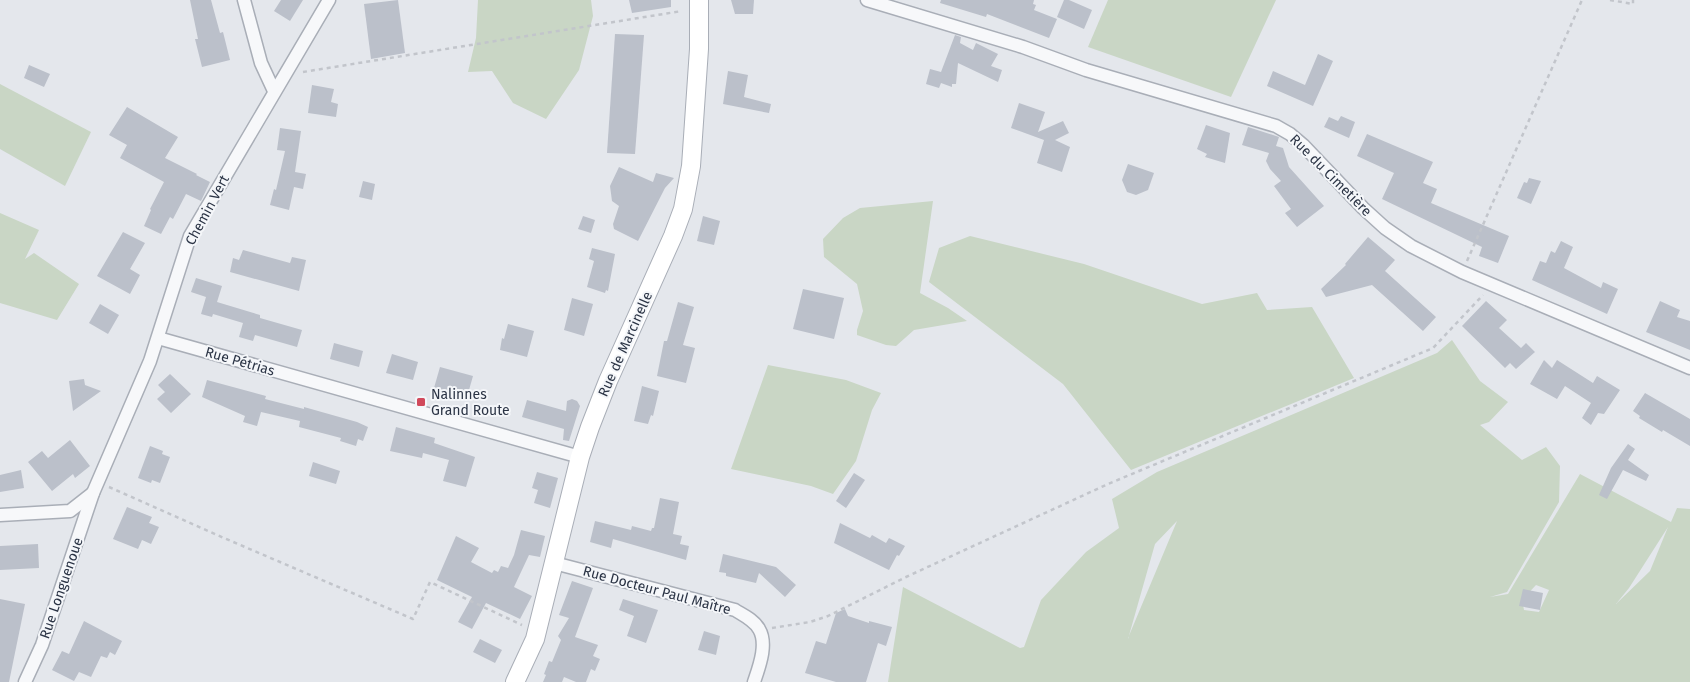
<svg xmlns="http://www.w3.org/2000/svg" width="1690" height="682" viewBox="0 0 1690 682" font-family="'Fira Sans',sans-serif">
<rect width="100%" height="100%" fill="#e4e7ec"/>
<g fill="#c9d6c5" fill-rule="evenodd">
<polygon points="478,0 591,0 593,16 579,70 546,119 513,103 492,71 468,72 476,38"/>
<polygon points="1108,0 1276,0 1231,97 1088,47"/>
<polygon points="0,84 91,132 65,186 0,149"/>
<polygon points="933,201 920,293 948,308 967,321 914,330 896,346 886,345 857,335 857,330 863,311 857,284 824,257 823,239 843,218 860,208"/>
<polygon points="0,213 39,230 25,259 34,253 79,284 57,320 0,303"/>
<polygon points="970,236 1084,264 1202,304 1257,293 1267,310 1312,307 1354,378 1131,470 1063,384 929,282 939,248"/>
<path d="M 1452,340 L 1480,381 L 1508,402 L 1489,422 L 1480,425 L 1522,460 L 1546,447 L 1560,466 L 1559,502 L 1507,592 L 1490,597 L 1508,594 L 1580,474 L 1671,522 L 1677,508 L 1690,509 L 1690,682 L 888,682 L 903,587 L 1020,648 L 1024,647 L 1041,600 L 1086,552 L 1119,528 L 1112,499 L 1157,472 L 1437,353 ZM 1177,521 L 1128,638 L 1128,639 L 1155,544 ZM 1668,527 L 1650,571 L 1616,604 L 1629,588 ZM 1536,585 L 1549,590 L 1539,612 L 1524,610 L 1522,600 Z"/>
<polygon points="768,365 846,380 881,393 872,410 856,461 833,494 811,486 731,469"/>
</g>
<g fill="#bbc0ca">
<polygon points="190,0 211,0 220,33 223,32 230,60 202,67 195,39 198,39"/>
<polygon points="281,0 303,0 290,21 274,11"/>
<polygon points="398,0 405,53 371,59 364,4"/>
<polygon points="629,0 671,0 671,7 632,13"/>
<polygon points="731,0 754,0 753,14 735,14"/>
<polygon points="941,0 1034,0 1033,4 1036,5 1034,10 1057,19 1049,38 987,14 986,17 940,3"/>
<polygon points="1064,0 1069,0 1092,10 1084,29 1057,17"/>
<polygon points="615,34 644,35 635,154 607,153"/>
<polygon points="955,35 961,37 960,43 973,50 976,43 998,54 991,66 1002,70 998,82 958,63 956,84 952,84 952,87 941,83 939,88 926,84 930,69 941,72"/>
<polygon points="1318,54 1333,61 1313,106 1267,86 1273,71 1305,85"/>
<polygon points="29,65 50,74 44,87 24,78"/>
<polygon points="728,71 748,75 744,97 771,104 769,113 723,104"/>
<polygon points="312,85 334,89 331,102 338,104 336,117 308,113"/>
<polygon points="1019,103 1045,112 1038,132 1063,121 1069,133 1055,140 1070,147 1062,172 1037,163 1044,140 1011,128"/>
<polygon points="127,107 178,137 165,158 197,174 196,175 210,182 201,201 186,194 173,219 170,217 161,234 144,226 151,210 150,209 164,182 120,158 127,145 109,135"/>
<polygon points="1341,116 1355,122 1349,138 1324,127 1329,117 1338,121"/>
<polygon points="1206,125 1230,133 1225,163 1205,157 1207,154 1197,149"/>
<polygon points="1248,127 1279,137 1276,146 1283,148 1289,167 1324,206 1297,227 1285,213 1291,209 1274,186 1281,181 1270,169 1266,161 1269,153 1242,145"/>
<polygon points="280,128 301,131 295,172 306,174 303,189 294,187 289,210 270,205 274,189 276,190 285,151 277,150"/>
<polygon points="1367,134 1433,162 1423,183 1437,189 1431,203 1509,236 1498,263 1479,256 1482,247 1382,199 1394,173 1357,156"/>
<polygon points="1128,164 1154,173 1148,190 1136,195 1127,192 1122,180"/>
<polygon points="619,167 653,182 656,173 674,178 665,188 638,241 614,229 613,224 619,206 612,201 610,186"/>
<polygon points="1529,178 1541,181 1531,204 1517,198 1524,182 1527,183"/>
<polygon points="363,181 375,184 372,200 359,197"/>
<polygon points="583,216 595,220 591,233 578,229"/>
<polygon points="703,216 720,221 714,245 697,241"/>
<polygon points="123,232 145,243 130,269 140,275 130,294 97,276"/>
<polygon points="1368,237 1395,260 1385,271 1436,317 1423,331 1372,285 1326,297 1321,289 1346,265 1345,264"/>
<polygon points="1561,241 1573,247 1564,268 1601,288 1603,282 1618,289 1607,314 1532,280 1540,261 1546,263 1551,251 1555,253"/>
<polygon points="592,248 615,254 608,291 606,290 605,293 587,287 594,261 589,259"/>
<polygon points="243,250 290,263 292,257 306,260 299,291 230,272 233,258 239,260"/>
<polygon points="196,278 222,286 217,302 260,315 260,318 302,330 297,347 255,335 253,341 239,337 243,323 213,314 212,317 201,314 206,297 191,292"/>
<polygon points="803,289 844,298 834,339 793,329"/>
<polygon points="572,298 593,304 584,336 564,330"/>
<polygon points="1486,301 1507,320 1499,328 1521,348 1526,343 1535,352 1516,369 1510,363 1505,368 1462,326"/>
<polygon points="1660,301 1680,310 1677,317 1690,321 1690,350 1646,332"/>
<polygon points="678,302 694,307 683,345 695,348 686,383 657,376 664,341 667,341"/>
<polygon points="100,304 119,315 108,334 89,323"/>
<polygon points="508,324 534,331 527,357 500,350 502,338 504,339"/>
<polygon points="334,343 363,351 359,367 330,359"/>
<polygon points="392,354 418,362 413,380 386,373"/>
<polygon points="1544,360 1552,368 1557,360 1593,383 1597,376 1620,390 1604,414 1598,413 1591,425 1582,418 1591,403 1565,386 1557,399 1530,384"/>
<polygon points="440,367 473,376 467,397 434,388"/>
<polygon points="170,374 191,394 171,413 157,399 165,392 158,385"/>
<polygon points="84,379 85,385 101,391 73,411 69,381"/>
<polygon points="207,380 266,396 265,399 304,409 304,407 357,422 368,427 363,441 358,439 356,446 340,441 341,438 299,427 300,421 261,412 257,426 243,422 245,416 202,397"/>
<polygon points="642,386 659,391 653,416 651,415 648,424 634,421"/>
<polygon points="1645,393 1690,419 1690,446 1663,430 1662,432 1639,418 1640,416 1633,411"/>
<polygon points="572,399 577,401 580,406 569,441 563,440 564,429 522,417 527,400 566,411 567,401"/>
<polygon points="396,427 435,438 434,443 475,457 466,487 443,481 449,460 423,453 422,458 390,451"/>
<polygon points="70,440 90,466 75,478 73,474 52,491 28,462 42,451 48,458"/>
<polygon points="1628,444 1635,449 1628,460 1649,475 1646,481 1623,470 1607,499 1599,495 1611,468"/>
<polygon points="150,446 163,451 162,454 170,457 160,483 152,480 151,483 138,478"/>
<polygon points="313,462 340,471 336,484 309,476"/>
<polygon points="21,470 24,488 0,492 0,475"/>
<polygon points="537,472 558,478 550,508 534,503 538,490 532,488"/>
<polygon points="854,473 865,480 846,508 836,501"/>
<polygon points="660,498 679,502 673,534 682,536 680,544 689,546 686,560 613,539 611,548 590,542 595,521 631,530 632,526 651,531 652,528 654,528"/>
<polygon points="127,507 152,517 149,523 159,527 151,544 142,540 138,549 113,539"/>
<polygon points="840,523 870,538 872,535 886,543 889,538 905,546 899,556 897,555 889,570 834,543"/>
<polygon points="521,530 545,536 540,557 529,555 514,587 532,596 520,619 486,603 472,629 458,622 472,597 437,580 456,536 479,548 471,562 492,573 494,570 498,572 501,566 508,568 514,555"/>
<polygon points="38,544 39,568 0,570 0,546"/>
<polygon points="723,554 776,567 796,585 785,597 759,573 756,583 726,576 726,573 719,572"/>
<polygon points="572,581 593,588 575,637 598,645 593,656 600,659 595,671 591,669 586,682 576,682 564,677 562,682 543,682 546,675 544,674 549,661 552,662 561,640 558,636 569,618 559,615"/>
<polygon points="1523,589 1543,593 1540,610 1519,606"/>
<polygon points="0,599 25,604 9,682 0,682"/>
<polygon points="623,599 658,610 646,643 627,636 634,616 619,610"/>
<polygon points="845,609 848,616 869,623 869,621 892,627 886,646 878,643 866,682 836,682 805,673 816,641 826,644 836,613"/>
<polygon points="84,621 122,641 115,655 110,652 107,658 101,656 91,677 79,672 74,681 52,670 62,651 69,654"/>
<polygon points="704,631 720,636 716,655 698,650"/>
<polygon points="480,639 502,650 495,663 473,652"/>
</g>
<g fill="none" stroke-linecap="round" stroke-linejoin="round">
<g stroke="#a9aeb7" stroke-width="15">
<g id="street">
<polyline points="244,0 261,63 274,91"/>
<polyline points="867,0 1023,47 1086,70 1276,126 1290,134 1303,145 1363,208 1385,228 1411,246 1462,272 1690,368"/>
<polyline points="158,338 580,457"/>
<polyline points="0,515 70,511 93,493"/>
<path d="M 554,563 L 735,610 C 743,615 754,620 759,629 C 768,644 759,667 754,682"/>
<polyline points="25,682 42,645 93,493 150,361 190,236 329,0"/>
</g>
</g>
<g stroke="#a9aeb7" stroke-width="20">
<polyline id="secondary" points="515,682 535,639 580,457 590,427 608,381 673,236 683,209 691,166 699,49 699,0"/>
</g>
<g stroke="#c2c5cb" stroke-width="2.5" stroke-dasharray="4 4" stroke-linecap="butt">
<polyline points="1610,0 1633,4 1633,0"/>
<polyline points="303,72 682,11"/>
<polyline points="1467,261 1582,0"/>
<polyline points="109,487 224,538 413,619 430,582 522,625"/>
<polyline points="772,628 810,622 828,616 906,577 1108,484 1433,348 1483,295"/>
</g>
<use href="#street" stroke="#f7f8fa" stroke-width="12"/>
<use href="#secondary" stroke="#fff" stroke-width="18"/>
</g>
<rect fill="#d1495b" stroke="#f4f6f9" stroke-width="2" x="416" y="397" width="10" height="10" rx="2.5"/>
<g text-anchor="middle" stroke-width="4" stroke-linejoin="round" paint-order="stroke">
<g font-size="14" fill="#2b3445" stroke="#f4f6f9">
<text transform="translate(1331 175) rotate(45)" y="5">Rue du Cimetière</text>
<text transform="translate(207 210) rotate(-62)" y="5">Chemin Vert</text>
<text transform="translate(625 344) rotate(-66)" y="5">Rue de Marcinelle</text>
<text transform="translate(240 361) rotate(16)" y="5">Rue Pétrias</text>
<text transform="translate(61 588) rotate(-71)" y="5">Rue Longuenoue</text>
<text transform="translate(657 590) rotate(15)" y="5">Rue Docteur Paul Maître</text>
</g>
<g font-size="14" fill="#2b3445" stroke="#f4f6f9" text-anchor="start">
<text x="431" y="399">Nalinnes<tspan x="431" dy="16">Grand Route</tspan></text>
</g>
</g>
</svg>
